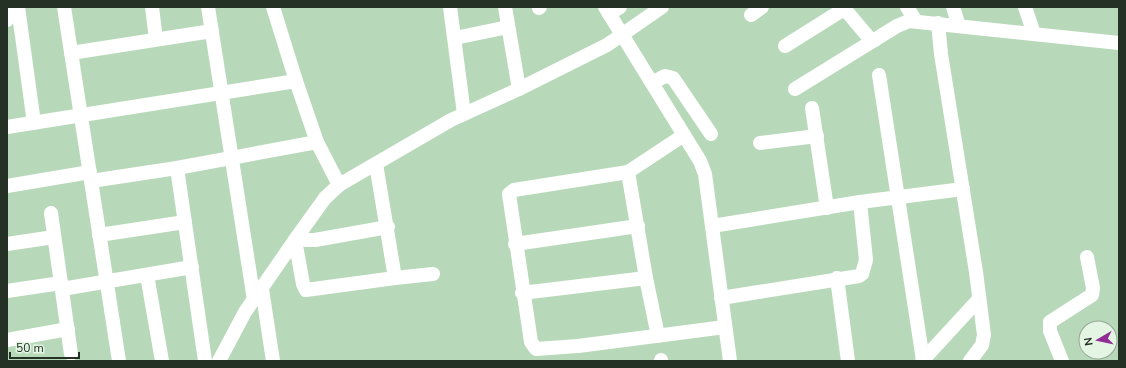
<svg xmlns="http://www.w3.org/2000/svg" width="1126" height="368" viewBox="0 0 1126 368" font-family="'Nunito Sans',sans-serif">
<rect width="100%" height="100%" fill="#b8d9b9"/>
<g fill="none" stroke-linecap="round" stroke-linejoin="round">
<g stroke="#fff" stroke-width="14">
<polyline points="18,7 34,123"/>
<polyline points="64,7 119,361"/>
<polyline points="152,7 156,39"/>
<polyline points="208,7 254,300"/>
<polyline points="273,7 296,81 317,142 339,185"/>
<polyline points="450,7 464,114"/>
<polyline points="505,7 519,89"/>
<polyline points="605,7 700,161 705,174 730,361"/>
<polyline points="843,7 870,39 875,40"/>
<polyline points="907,7 915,20"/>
<polyline points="953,7 959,26"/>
<polyline points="1025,7 1034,34"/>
<polyline points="539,8 540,7"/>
<polyline points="609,14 620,7"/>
<polyline points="751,15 762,7"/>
<polyline points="7,20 10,7"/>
<polyline points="938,23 941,54 976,272 984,335 982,345 970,361"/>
<polyline points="455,38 508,27"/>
<polyline points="785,46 844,9"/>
<polyline points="71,53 212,31"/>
<polyline points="879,75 923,360"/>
<polyline points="652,83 665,76 673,78 711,134"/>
<polyline points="795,89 897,26 909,21 1119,43"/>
<polyline points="812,108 827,208"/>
<polyline points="7,127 296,81"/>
<polyline points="684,135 628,172 514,190 509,194 531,342 536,349 578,346 725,327"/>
<polyline points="760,143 817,136"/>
<polyline points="177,168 205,361"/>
<polyline points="628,172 646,278 658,336"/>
<polyline points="91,181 177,168 317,142"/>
<polyline points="7,186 90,172"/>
<polyline points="51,213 71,354"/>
<polyline points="712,226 860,202 963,189"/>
<polyline points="99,235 185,222"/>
<polyline points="297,237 305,240 315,240 388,227"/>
<polyline points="295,240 303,284 306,290 395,278 376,164"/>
<polyline points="7,244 54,237"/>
<polyline points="515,244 638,226"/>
<polyline points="147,275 162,361"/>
<polyline points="395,278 433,274"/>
<polyline points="837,278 848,361"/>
<polyline points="62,289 192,267"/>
<polyline points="262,289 273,361"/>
<polyline points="7,291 61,283"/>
<polyline points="522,293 646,278"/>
<polyline points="721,298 859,276 862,274 866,260 860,202"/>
<polyline points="7,340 68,329"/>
<polyline points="661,360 661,361"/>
<polyline points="219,361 245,312 297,237 325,198 339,185 451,120 519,89 607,45 662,7"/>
<polyline points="922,361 979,299"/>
<polyline points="1062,361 1050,331 1050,322 1092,295 1093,288 1087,257"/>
</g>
</g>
<rect width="1126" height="368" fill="none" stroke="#243124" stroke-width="16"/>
<g transform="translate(1098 340) rotate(261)"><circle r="19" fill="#e4f5e4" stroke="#97a797"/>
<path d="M0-3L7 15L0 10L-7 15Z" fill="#902e96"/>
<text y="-6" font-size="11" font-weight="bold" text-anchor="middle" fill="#243124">N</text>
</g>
<path d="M10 352v6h69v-6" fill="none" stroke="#243124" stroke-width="2"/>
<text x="16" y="352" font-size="12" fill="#243124" stroke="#e4f5e4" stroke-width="3" paint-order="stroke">50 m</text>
</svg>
